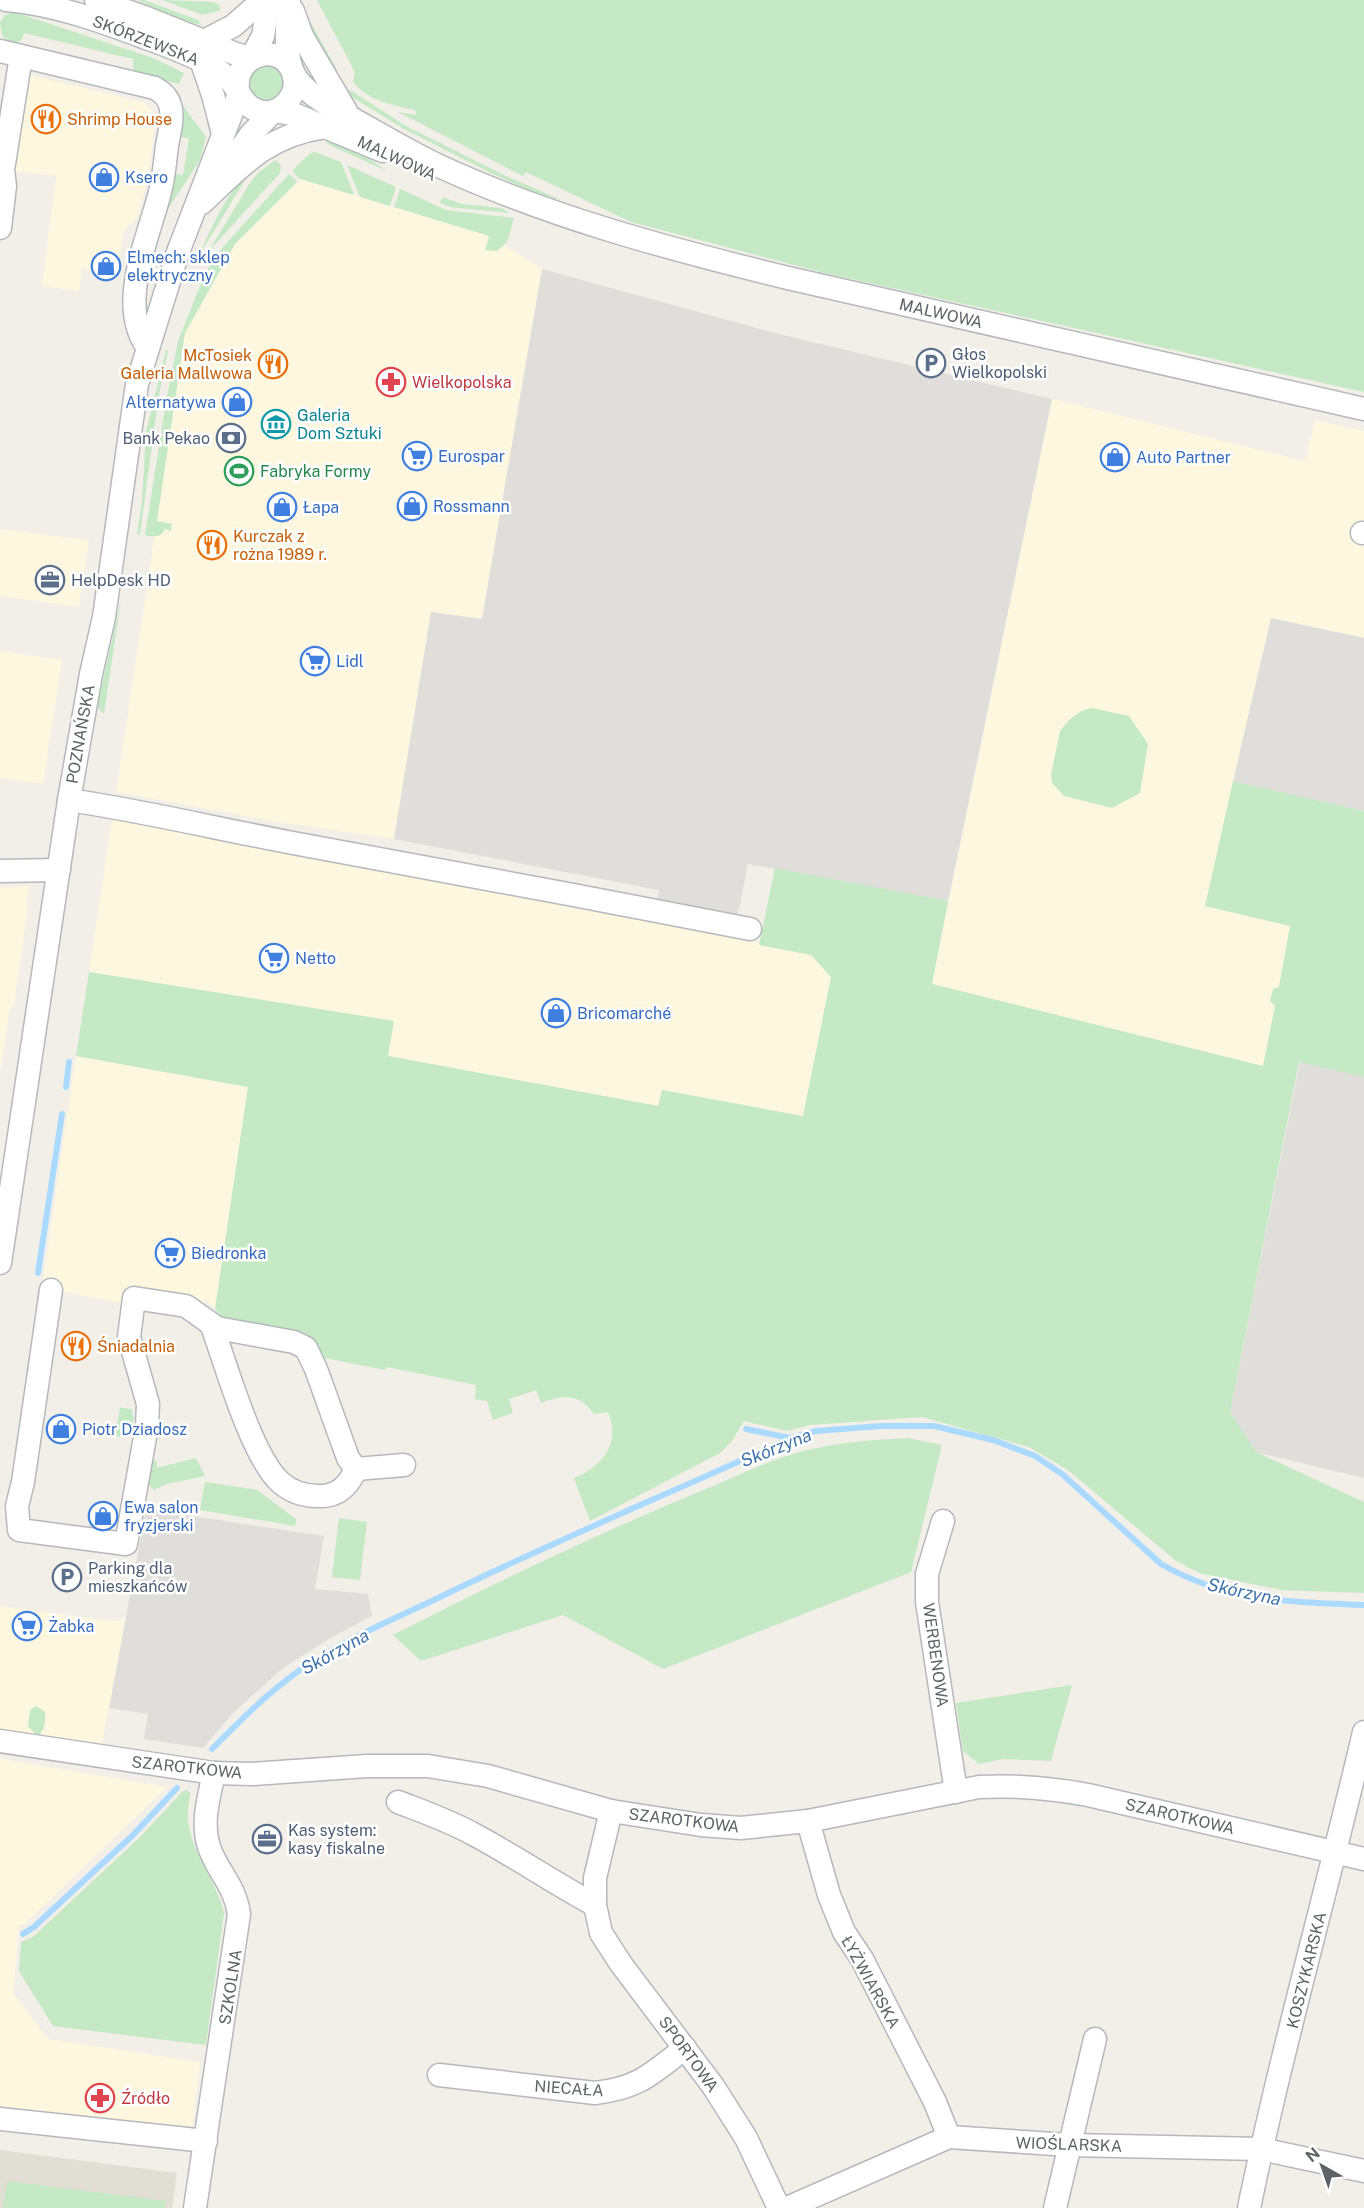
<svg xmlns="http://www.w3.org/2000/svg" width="1364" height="2208" viewBox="0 0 1364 2208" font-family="'Public Sans',sans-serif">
<rect width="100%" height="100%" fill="#f1efe8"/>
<g fill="#fef7e0">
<polygon points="26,74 143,102 152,110 156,119 147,182 137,218 124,230 117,275 82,269 79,291 42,286 56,176 11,171"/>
<polygon points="301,179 490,236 542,269 482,619 431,612 394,839 278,822 116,792 185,333 235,244"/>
<polygon points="1052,399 1305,461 1315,420 1364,431 1364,638 1271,618 1205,906 1290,926 1279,987 1273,989 1270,1001 1275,1006 1263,1066 932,984"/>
<polygon points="0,529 89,540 79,607 0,596"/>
<polygon points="0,651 62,660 43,784 0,778"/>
<polygon points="112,818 759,942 759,945 811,955 831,977 803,1116 662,1090 659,1106 388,1056 393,1021 89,972"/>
<polygon points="29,886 26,904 28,907 14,1006 10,1007 0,1074 0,887"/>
<polygon points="76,1056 248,1087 215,1309 205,1299 202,1318 42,1288"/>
<polygon points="0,1606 112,1621 118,1621 127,1617 101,1748 0,1732"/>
<polygon points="0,1759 167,1787 25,1924 19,1925 13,1993 48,2039 200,2062 192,2131 0,2107"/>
</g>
<g fill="#e0deda">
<polygon points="542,269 779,334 1052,399 948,901 748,864 738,914 657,899 659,890 394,839 431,612 482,619"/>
<polygon points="1271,618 1364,638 1364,811 1233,781"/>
<polygon points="1300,1062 1364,1077 1364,1478 1255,1452 1230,1412"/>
<polygon points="146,1509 324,1536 315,1589 368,1594 372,1616 332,1637 283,1668 235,1711 203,1748 144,1739 148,1714 109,1708"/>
</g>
<polygon fill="#e1ded6" points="0,2150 177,2173 172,2208 0,2208"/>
<g fill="#c5e8c5">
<polygon points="138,0 144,0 198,20 202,25 178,20"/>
<polygon points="162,0 213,2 219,5 221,10 203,15"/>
<path d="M 317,0 L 1364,0 L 1364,392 L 829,274 L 631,222 L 526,172 L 523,176 L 511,170 L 398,112 L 416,115 L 415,110 C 392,105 369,101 353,82 L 355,72 Z"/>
<polygon points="14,12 153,58 184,73 179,84 136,73 133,68 133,59 24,33 22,39 17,43 9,42 2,35 0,22 5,15"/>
<polygon points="305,12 336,68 334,76 311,36"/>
<circle cx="266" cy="83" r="17"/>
<polygon points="350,90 406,126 508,177 564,201 536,193 499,177 404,129 355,99 348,93"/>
<polygon points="182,104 206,137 200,160 164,215 171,178 176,174 183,175 189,139 182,137 178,133"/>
<polygon points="326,138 349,145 387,171 327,144"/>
<polygon points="315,152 341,162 354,195 300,179 292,171 309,154"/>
<polygon points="275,160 281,165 280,173 209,251 250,183 258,173"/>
<polygon points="347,165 396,187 390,206 360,197"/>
<path d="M 251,170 L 200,254 C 212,225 227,192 251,170 Z"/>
<path d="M 289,174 L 297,182 L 235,244 L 185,333 L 157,521 L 172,524 L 171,531 L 165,529 C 161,538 154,537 145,535 L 166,402 L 178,341 L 204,276 L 215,256 Z"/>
<polygon points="400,189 446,210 514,218 507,242 497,251 485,250 489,236 394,207"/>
<polygon points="443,197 462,204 501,208 510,213 450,207 440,203"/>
<polygon points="166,350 168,350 158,401 140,534 137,534 142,501 146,432"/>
<polygon points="121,600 104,714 97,707"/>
<polygon points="1092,708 1129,716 1148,744 1140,793 1112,808 1064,796 1052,783 1051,774 1060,731 1069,720 1081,711"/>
<path d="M 1233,781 L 1364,811 L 1364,1077 L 1299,1062 L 1230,1412 L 1256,1452 L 1364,1502 L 1364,1593 L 1282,1590 L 1199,1573 L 1175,1560 L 1068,1470 L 1029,1447 L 922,1417 L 810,1425 L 787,1431 L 744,1421 L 732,1441 L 720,1453 L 590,1521 L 574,1478 C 603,1467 621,1442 608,1412 L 594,1414 C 579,1393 564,1395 541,1403 L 536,1390 L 509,1399 L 513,1413 L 493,1420 L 487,1401 L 475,1399 L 476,1385 L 387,1367 L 385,1370 L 320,1357 L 225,1321 L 215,1309 L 248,1087 L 76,1056 L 89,972 L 394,1021 L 388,1056 L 658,1106 L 662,1090 L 803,1116 L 831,977 L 811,955 L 759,945 L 775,868 L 948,901 L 932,984 L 1263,1066 L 1275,1006 L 1270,1001 L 1273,989 L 1279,987 L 1290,926 L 1205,906 Z"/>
<polygon points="120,1407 133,1410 132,1415 134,1416 131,1433 128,1432 127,1438 115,1436"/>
<path d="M 908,1438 L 942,1445 L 911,1572 L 663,1669 L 563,1615 L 421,1661 L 393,1635 C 492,1584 591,1537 694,1494 C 731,1479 769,1459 808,1450 C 841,1442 874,1440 908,1438 Z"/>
<polygon points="196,1458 205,1476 167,1484 154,1490 146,1482 149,1460 157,1461 157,1467 160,1467"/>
<polygon points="205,1482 257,1490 296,1519 295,1526 200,1510"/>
<polygon points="339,1518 367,1522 360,1580 332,1577"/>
<polygon points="1072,1685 1051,1761 1004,1759 979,1764 963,1751 956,1703"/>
<path d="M 36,1706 L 45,1712 C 46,1721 45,1727 40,1734 L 36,1735 L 28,1726 L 30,1710 Z"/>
<path d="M 187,1790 L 190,1793 C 189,1802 187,1812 188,1821 C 192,1855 217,1881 224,1913 L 206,2045 L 53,2026 L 19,1971 L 21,1942 L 33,1937 L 139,1838 L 183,1791 Z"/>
<polygon points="7,2181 166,2201 165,2208 3,2208"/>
</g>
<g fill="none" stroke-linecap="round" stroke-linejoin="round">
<g stroke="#aadaff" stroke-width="6">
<polyline points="66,1087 69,1062"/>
<polyline points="38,1273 62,1114"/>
<polyline points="746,1429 790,1438"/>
<path d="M 212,1749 C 243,1718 274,1686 312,1662 C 351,1637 396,1618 438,1598 C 554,1541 673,1492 791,1438 L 816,1431 L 881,1426 L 934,1426 L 993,1440 L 1035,1456 L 1062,1474 L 1161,1564 C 1227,1602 1290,1602 1364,1605"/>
<polyline points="23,1934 34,1927 133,1835 177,1788"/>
</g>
<g stroke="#b5b8bc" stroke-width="25">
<g id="minor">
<path d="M 6,0 C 54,4 101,21 146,38 C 169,46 192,55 213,67 C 219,71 226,76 231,81 C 240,93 245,109 262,112 C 283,115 300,93 293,73 C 280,38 229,56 239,94"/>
<polyline points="96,0 144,17 236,54 251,58"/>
<path d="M 289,0 C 287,23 284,51 293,72 C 301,92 335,109 353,119 C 381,135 408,151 437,165 C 549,217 669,249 788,278 L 1364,409"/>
<polyline points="293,11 302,36 346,111"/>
<polyline points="204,41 233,26 263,0"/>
<path d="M 0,51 L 155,88 C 162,92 168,97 170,105 C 174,118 169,133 167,146 C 165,161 164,177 160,192 C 149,237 116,305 148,348"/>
<polyline points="251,58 263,36 269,0"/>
<polyline points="201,60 213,95 223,134"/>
<polyline points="274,111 296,115 383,151"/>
<polyline points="229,165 251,134 274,111"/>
<path d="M 202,203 C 242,165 268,135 325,127"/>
<polyline points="0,228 5,186 3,170 21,56"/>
<polyline points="1362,533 1364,533"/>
<path d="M 69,800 C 144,811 218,829 293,843 C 445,871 598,899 750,929"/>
<polyline points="0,871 59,870"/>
<polyline points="0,1263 69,800 91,674 104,617 137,384 178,252 239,94"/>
<polyline points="51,1290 23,1482 17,1506 19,1530 126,1544 147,1426 148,1404 129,1337 134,1298 186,1306 217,1328 294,1342 306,1348 316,1369 348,1458 356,1469 404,1465"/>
<path d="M 212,1326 C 226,1365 252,1457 280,1482 C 291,1492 304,1496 318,1496 C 338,1497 349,1485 356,1469"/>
<polyline points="943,1521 927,1574 927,1602 956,1792"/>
<path d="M 0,1741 L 214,1773 L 252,1774 L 367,1766 L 428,1766 L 488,1776 L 611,1811 L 701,1825 L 741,1828 L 808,1821 L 979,1787 C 1016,1785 1051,1788 1088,1795 L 1364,1859"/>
<path d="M 398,1802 C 424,1812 450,1821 475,1835 C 516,1857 554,1883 595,1905"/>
<polyline points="611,1811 595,1878 595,1905 601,1933 621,1964 713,2086 746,2138 779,2208"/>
<polyline points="808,1821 829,1895 844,1932 862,1959 935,2102 949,2137"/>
<path d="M 439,2075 L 595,2093 C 639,2088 651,2074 685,2048"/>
<polyline points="0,2119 206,2141"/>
<path d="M 195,2208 L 239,1914 C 235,1885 218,1873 209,1847 C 201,1822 209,1797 214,1773"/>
<polyline points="787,2208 949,2137 1069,2145 1261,2149 1364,2171"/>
<polyline points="1055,2208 1095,2039"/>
<path d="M 1249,2208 C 1282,2048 1327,1891 1364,1732"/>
</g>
</g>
<use href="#minor" stroke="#fff" stroke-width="22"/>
</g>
<defs>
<g id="restaurant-ring" transform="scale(1.5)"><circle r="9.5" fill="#fff" stroke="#e8710a" stroke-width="1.5"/><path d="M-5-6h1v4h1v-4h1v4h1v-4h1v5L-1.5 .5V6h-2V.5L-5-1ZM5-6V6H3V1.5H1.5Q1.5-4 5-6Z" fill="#e8710a"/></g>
<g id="shop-ring" transform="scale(1.5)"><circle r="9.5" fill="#fff" stroke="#3f7fe0" stroke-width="1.5"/><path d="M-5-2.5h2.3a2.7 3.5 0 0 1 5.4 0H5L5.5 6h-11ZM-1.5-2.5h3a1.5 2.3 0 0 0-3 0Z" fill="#3f7fe0"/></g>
<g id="parking-ring" transform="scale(1.5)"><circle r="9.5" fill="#fff" stroke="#5c6f8a" stroke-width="1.5"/><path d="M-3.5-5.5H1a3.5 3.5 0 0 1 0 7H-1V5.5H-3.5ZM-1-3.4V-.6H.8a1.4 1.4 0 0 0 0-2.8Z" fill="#5c6f8a"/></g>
<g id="pharmacy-ring" transform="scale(1.5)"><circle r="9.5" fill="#fff" stroke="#e0444e" stroke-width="1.5"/><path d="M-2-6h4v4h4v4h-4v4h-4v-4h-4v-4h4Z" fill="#e0444e"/></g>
<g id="museum-ring" transform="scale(1.5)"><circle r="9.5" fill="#fff" stroke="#0f9aa8" stroke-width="1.5"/><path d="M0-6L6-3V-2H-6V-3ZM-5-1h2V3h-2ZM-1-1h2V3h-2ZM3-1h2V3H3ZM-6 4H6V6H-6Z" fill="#0f9aa8"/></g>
<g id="bank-ring" transform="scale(1.5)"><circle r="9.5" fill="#fff" stroke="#5c6f8a" stroke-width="1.5"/><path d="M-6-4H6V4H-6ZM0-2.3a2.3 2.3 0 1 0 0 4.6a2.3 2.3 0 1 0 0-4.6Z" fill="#5c6f8a"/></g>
<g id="supermarket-ring" transform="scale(1.5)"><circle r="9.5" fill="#fff" stroke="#3f7fe0" stroke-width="1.5"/><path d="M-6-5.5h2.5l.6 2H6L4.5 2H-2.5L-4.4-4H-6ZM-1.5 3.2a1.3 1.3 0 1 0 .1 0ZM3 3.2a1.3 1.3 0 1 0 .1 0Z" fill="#3f7fe0"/></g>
<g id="stadium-ring" transform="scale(1.5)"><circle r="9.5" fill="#fff" stroke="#2e9e5b" stroke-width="1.5"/><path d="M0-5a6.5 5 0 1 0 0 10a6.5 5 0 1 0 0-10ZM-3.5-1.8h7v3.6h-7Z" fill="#2e9e5b"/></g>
<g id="office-ring" transform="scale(1.5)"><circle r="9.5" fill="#fff" stroke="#5c6f8a" stroke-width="1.5"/><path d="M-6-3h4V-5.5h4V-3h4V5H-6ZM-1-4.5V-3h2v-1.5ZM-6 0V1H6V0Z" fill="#5c6f8a"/></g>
</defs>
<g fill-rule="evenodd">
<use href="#restaurant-ring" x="46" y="119"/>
<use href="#shop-ring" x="104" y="177"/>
<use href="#shop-ring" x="106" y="266"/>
<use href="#parking-ring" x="931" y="363"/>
<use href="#restaurant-ring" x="273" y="364"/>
<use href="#pharmacy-ring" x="391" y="382"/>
<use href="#shop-ring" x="237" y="402"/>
<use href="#museum-ring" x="276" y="424"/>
<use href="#bank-ring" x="231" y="438"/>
<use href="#supermarket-ring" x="417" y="456"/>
<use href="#shop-ring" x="1115" y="457"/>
<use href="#stadium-ring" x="239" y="471"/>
<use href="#shop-ring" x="412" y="506"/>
<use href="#shop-ring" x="282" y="507"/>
<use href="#restaurant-ring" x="212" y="545"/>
<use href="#office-ring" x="50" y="580"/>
<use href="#supermarket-ring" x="315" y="661"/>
<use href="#supermarket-ring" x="274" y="958"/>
<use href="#shop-ring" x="556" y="1013"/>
<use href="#supermarket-ring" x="170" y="1253"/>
<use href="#restaurant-ring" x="76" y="1346"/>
<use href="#shop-ring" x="61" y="1429"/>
<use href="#shop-ring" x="103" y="1516"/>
<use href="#parking-ring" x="67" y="1577"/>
<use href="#supermarket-ring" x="27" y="1626"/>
<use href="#office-ring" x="267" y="1839"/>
<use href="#pharmacy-ring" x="100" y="2098"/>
</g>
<g text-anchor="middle" stroke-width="5" stroke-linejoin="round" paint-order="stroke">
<g font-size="16" fill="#5f6368" stroke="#fff">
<text transform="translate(146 40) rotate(21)" y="6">SKÓRZEWSKA</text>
<text transform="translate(397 158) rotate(25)" y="6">MALWOWA</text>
<text transform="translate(941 313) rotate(13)" y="6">MALWOWA</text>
<text transform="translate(80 734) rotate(-80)" y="6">POZNAŃSKA</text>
<text transform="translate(936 1655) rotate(82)" y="6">WERBENOWA</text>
<text transform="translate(187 1767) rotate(6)" y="6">SZAROTKOWA</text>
<text transform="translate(1180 1816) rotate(13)" y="6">SZAROTKOWA</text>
<text transform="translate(684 1820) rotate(7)" y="6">SZAROTKOWA</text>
<text transform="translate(1306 1970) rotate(-76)" y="6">KOSZYKARSKA</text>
<text transform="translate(871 1982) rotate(61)" y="6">ŁYŻWIARSKA</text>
<text transform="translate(230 1987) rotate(-81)" y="6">SZKOLNA</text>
<text transform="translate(689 2054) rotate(54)" y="6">SPORTOWA</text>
<text transform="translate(569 2088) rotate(4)" y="6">NIECAŁA</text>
<text transform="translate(1069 2144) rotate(2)" y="6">WIOŚLARSKA</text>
</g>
<g font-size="16" fill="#c56008" stroke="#fff" text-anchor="start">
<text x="67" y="125">Shrimp House</text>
<text x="252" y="361" text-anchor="end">McTosiek<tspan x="252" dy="18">Galeria Mallwowa</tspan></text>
<text x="233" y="542">Kurczak z<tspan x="233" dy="18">rożna 1989 r.</tspan></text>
<text x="97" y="1352">Śniadalnia</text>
</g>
<g font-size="16" fill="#366cbe" stroke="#fff" text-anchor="start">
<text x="125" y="183">Ksero</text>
<text x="127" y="263">Elmech: sklep<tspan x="127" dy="18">elektryczny</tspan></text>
<text x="216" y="408" text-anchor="end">Alternatywa</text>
<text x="438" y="462">Eurospar</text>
<text x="1136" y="463">Auto Partner</text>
<text x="433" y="512">Rossmann</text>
<text x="303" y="513">Łapa</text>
<text x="336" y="667">Lidl</text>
<text x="295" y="964">Netto</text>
<text x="577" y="1019">Bricomarché</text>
<text x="191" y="1259">Biedronka</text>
<text x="82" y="1435">Piotr Dziadosz</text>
<text x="124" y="1513">Ewa salon<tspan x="124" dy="18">fryzjerski</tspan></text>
<text x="48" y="1632">Żabka</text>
</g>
<g font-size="16" fill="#4e5e75" stroke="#fff" text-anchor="start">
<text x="952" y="360">Głos<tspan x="952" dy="18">Wielkopolski</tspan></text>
<text x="210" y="444" text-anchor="end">Bank Pekao</text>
<text x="71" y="586">HelpDesk HD</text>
<text x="88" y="1574">Parking dla<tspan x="88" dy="18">mieszkańców</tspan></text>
<text x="288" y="1836">Kas system:<tspan x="288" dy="18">kasy fiskalne</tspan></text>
</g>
<g font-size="16" fill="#be3a42" stroke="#fff" text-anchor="start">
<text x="412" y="388">Wielkopolska</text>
<text x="121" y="2104">Źródło</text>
</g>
<g font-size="16" fill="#0d838f" stroke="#fff" text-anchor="start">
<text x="297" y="421">Galeria<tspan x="297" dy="18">Dom Sztuki</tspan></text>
</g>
<g font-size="16" fill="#27864d" stroke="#fff" text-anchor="start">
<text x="260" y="477">Fabryka Formy</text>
</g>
<g font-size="18" font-style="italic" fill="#4174aa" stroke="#fff">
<text transform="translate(776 1448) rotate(-22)" y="6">Skórzyna</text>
<text transform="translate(1244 1592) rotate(12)" y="6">Skórzyna</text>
<text transform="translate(335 1652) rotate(-29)" y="6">Skórzyna</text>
</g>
</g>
<g transform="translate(1322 2166) rotate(320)" stroke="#ffffff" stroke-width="4.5" paint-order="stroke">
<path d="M0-4.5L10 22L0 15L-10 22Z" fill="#5f6368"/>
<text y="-9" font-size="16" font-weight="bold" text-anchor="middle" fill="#5f6368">N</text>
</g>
</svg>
